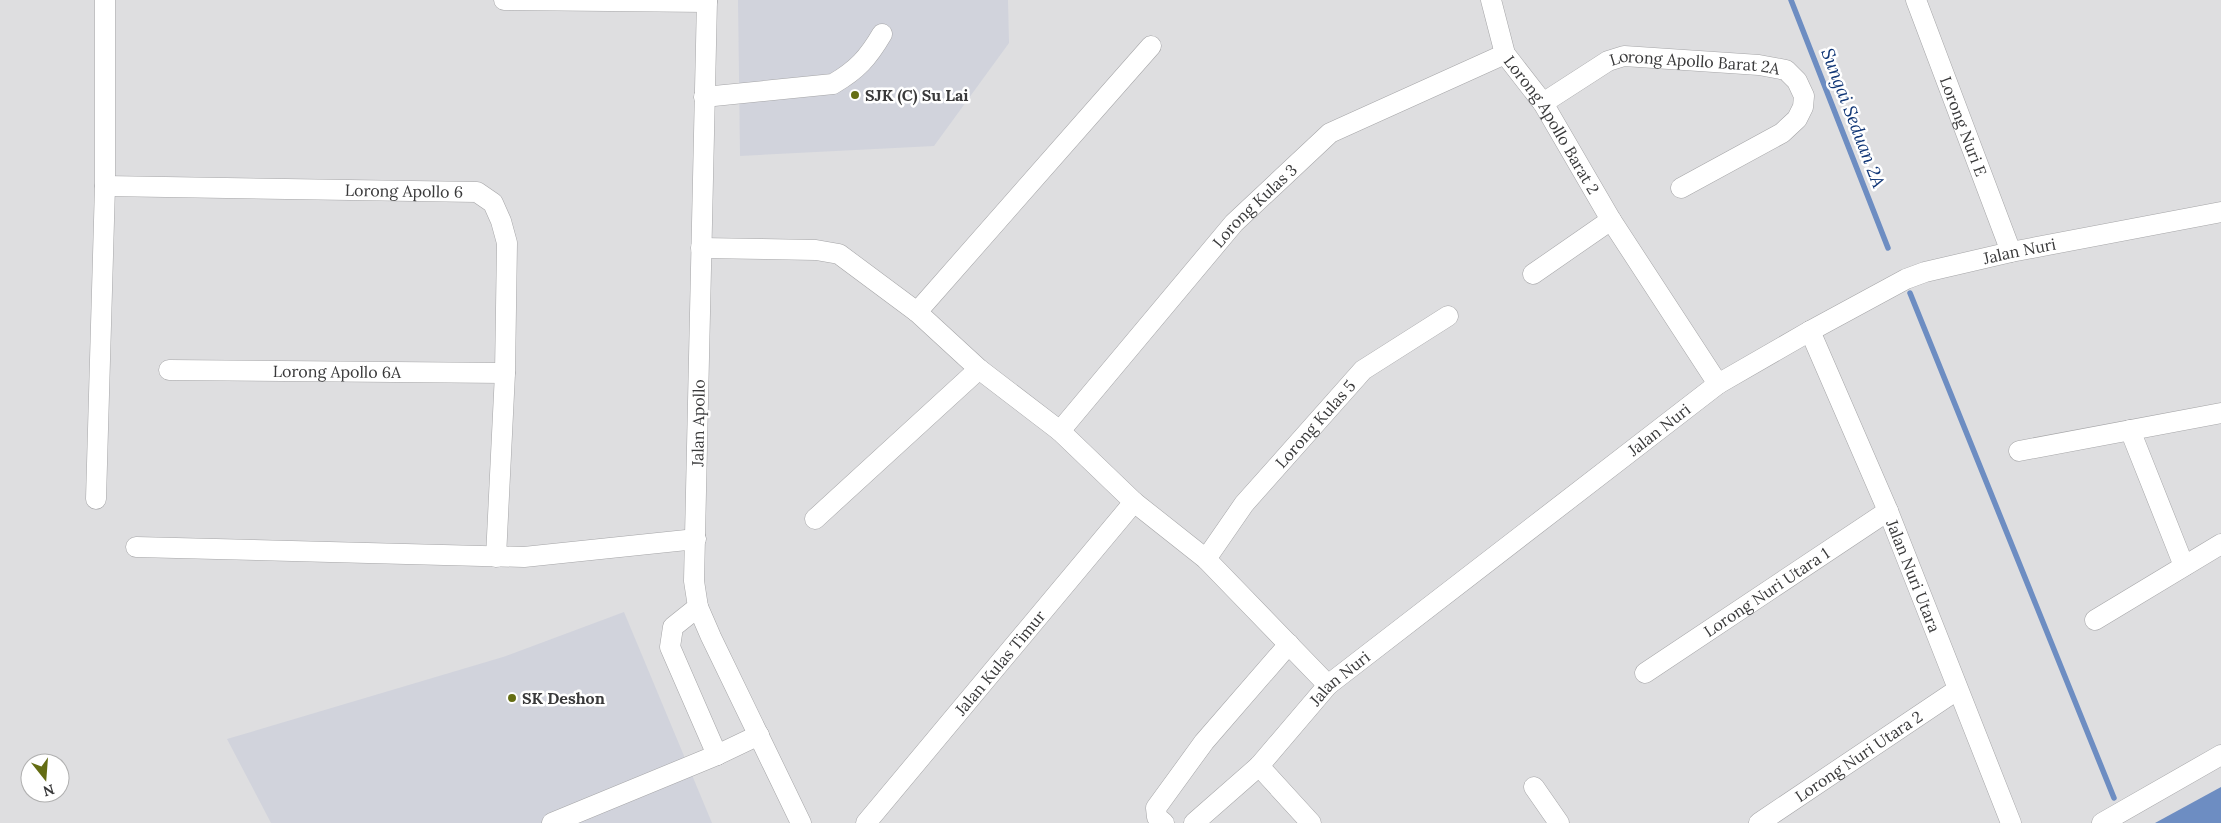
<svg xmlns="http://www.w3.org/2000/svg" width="2221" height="823" viewBox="0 0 2221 823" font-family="Lora,serif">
<rect width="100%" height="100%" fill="#dedee0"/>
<g fill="#d1d3dc">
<polygon points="738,0 1008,0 1009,43 934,146 740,156"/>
<polygon points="624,612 712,823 271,823 227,739 503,657"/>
</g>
<polygon fill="#6d8dc2" points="2221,787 2221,823 2155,823"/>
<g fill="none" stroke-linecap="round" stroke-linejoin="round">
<g stroke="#6d8dc2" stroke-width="5.5">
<polyline points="1791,0 1888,248"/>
<polyline points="1910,293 2114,798"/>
</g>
<g stroke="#a5a5a7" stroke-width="21">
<g id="minor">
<polyline points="504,0 707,2"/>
<polyline points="707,0 694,581 698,607 711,637 801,823"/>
<path id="s1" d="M 1491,0 L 1505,54 L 1543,103 L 1611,220 L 1718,384"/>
<path id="s2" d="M 1916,0 L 2011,252"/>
<path d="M 704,97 L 833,84 C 857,70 868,58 882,34"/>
<path id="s3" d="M 1543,103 L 1608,61 L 1624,56 L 1759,65 L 1786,70 L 1797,81 L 1804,96 L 1803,107 L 1797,119 L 1782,133 L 1681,188"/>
<path id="s4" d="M 105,186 L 477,192 L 493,203 L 501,221 L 507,243 L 505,373 L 496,557"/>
<polyline points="701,248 816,250 839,254 917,312 979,369 1060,431 1134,502 1206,559 1328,685"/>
<polyline points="1533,274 1611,220"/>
<polyline points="917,312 1151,46"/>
<path id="s5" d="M 1810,331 L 1888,511 L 2011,823"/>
<path id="s6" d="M 169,370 L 505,373"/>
<polyline points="2130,430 2184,566"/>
<path id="s7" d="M 1060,431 L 1234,223 L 1330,133 L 1505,54"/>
<polyline points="2019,451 2221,413"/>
<polyline points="96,499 105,186 105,0"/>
<polyline points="815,519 979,369"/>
<polyline points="136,547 524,557 696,539"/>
<path id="s8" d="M 1206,559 L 1244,504 L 1363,370 L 1448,316"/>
<polyline points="698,607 673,627 670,647 717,755"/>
<polyline points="2095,620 2221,544"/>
<path id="s9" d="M 1645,673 L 1888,511"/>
<polyline points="1259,766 1311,823"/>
<polyline points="1534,787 1559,823"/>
<polyline points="552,823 717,755 759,735"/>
<path id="s10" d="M 866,823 L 1134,502"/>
<polyline points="1164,823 1157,817 1156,808 1204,742 1289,644"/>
<path id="s11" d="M 1194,823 L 1259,766 L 1328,685 L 1718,384 L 1810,331 L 1906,279 L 1925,272 L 2011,252 L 2221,212"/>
<path id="s12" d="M 1759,823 L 1957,690"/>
<polyline points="2102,823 2221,755"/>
</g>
</g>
<use href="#minor" stroke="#fff" stroke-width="20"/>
</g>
<g fill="#646d13" stroke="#fff" stroke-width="2">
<circle cx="855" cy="95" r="5"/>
<circle cx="512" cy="698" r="5"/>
</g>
<g text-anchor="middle" stroke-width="5" stroke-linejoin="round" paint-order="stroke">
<g font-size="16" fill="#39393a" stroke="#fff">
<text dy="6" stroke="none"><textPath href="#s3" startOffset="165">Lorong Apollo Barat 2A</textPath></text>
<text dy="6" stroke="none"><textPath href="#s1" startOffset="141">Lorong Apollo Barat 2</textPath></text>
<text dy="6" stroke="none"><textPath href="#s2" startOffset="135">Lorong Nuri E</textPath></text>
<text dy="6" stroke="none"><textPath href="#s4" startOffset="299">Lorong Apollo 6</textPath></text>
<text dy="6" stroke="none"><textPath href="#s7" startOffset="298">Lorong Kulas 3</textPath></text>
<text dy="6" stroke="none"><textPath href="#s11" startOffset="1018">Jalan Nuri</textPath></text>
<text dy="6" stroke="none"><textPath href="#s6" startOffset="168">Lorong Apollo 6A</textPath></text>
<text transform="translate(698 423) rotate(-89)" y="6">Jalan Apollo</text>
<text dy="6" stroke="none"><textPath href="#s8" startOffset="174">Lorong Kulas 5</textPath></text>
<text dy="6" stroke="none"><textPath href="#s11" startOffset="611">Jalan Nuri</textPath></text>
<text dy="6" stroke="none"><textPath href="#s5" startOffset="266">Jalan Nuri Utara</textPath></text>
<text dy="6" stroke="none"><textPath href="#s9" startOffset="146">Lorong Nuri Utara 1</textPath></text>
<text dy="6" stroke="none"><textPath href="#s10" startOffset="209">Jalan Kulas Timur</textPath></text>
<text dy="6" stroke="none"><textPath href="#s11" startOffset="206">Jalan Nuri</textPath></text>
<text dy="6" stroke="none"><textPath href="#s12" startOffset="120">Lorong Nuri Utara 2</textPath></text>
</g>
<g font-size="16" font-weight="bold" fill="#39393a" stroke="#fff" text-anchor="start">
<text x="865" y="101">SJK (C) Su Lai</text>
<text x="522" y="704">SK Deshon</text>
</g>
<g font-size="18" font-style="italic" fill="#103676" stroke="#fff">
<text transform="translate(1853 118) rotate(69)" y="6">Sungai Seduan 2A</text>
</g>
</g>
<g transform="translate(45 778) rotate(163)"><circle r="24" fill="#ffffff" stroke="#b0b0b0"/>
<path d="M0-4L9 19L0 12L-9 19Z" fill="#646d13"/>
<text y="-8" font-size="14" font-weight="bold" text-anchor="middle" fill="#39393a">N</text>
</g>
</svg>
